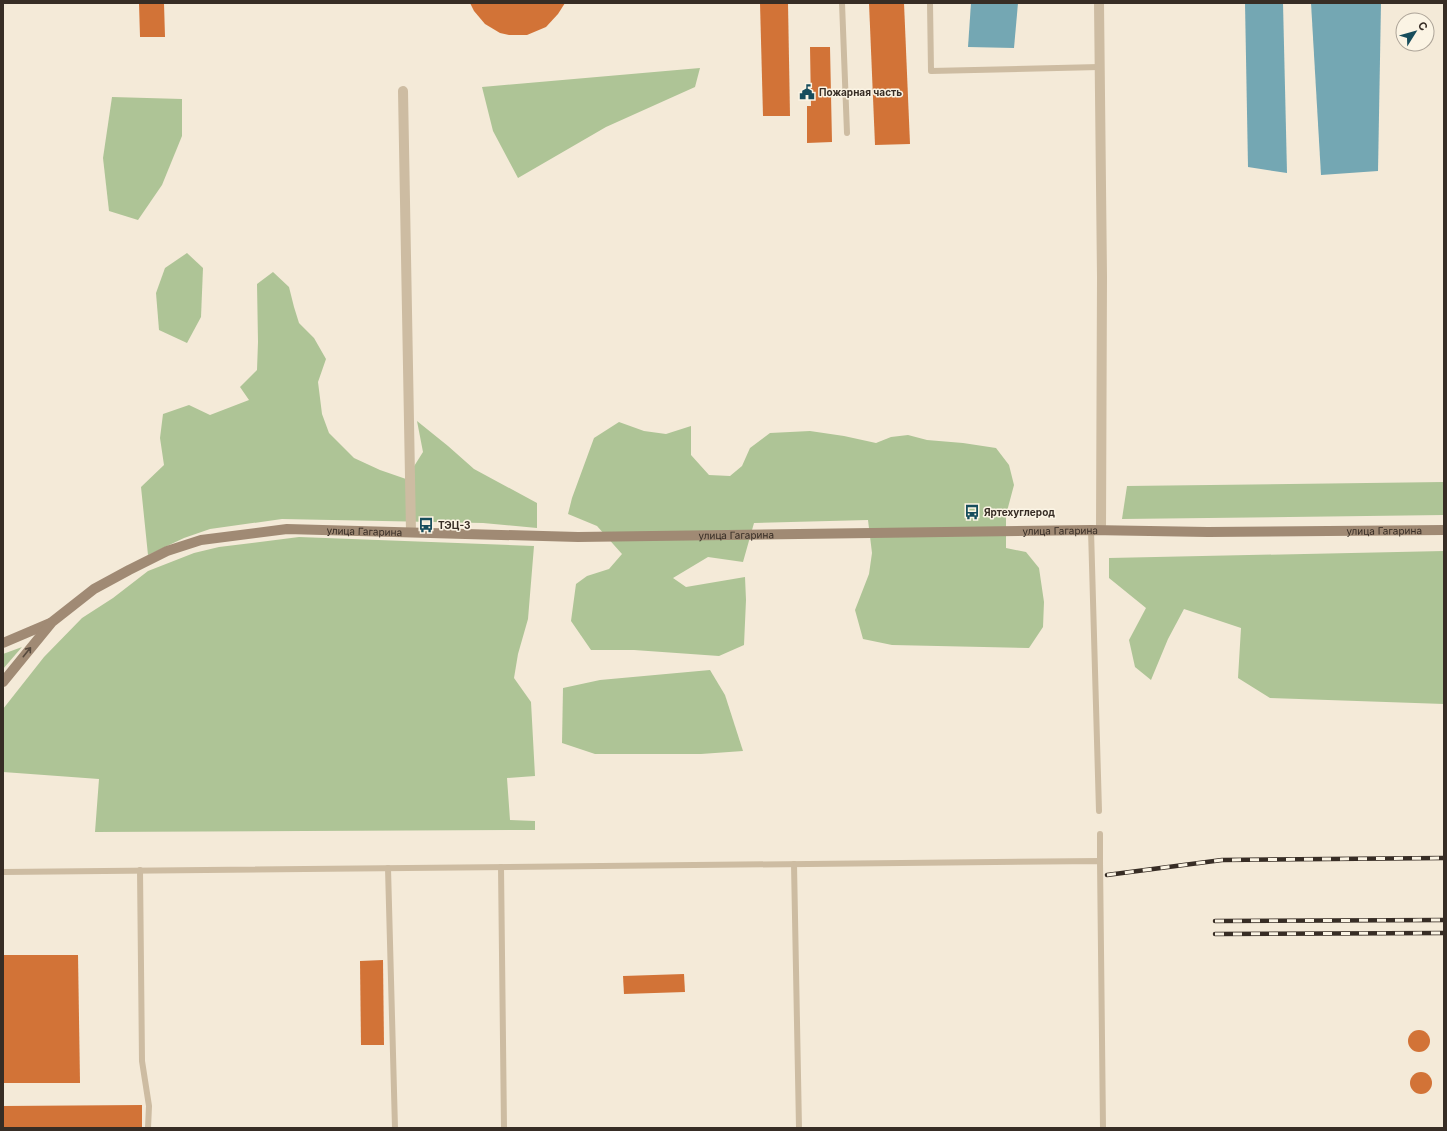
<svg xmlns="http://www.w3.org/2000/svg" width="1447" height="1131" viewBox="0 0 1447 1131" font-family="Inter,sans-serif">
<rect width="100%" height="100%" fill="#f4ead8"/>
<g fill="#aec496">
<polygon points="700,68 695,87 606,127 518,178 493,131 482,87"/>
<polygon points="112,97 182,99 182,136 162,185 138,220 109,211 103,158"/>
<polygon points="187,253 203,268 201,317 187,343 159,330 156,293 165,268"/>
<polygon points="273,272 289,287 294,307 299,323 314,338 326,359 318,382 322,414 329,433 354,458 380,470 406,479 423,452 417,421 448,446 474,469 537,503 537,528 483,523 282,519 210,529 184,538 148,555 141,487 164,465 160,438 163,414 189,405 210,415 249,400 240,387 257,370 258,342 257,284"/>
<polygon points="619,422 644,431 666,434 691,426 691,455 709,475 730,476 742,466 750,448 770,433 810,431 844,436 876,443 891,437 908,435 927,440 963,443 996,448 1009,465 1014,485 1006,515 1006,548 1026,552 1039,568 1044,602 1043,627 1029,648 892,645 863,639 855,610 869,574 872,553 868,520 754,523 743,562 708,557 673,578 686,587 745,577 746,600 744,645 719,656 634,650 591,650 571,621 576,584 587,576 609,569 622,554 597,526 568,514 572,498 594,438"/>
<polygon points="1444,482 1444,515 1122,519 1127,486"/>
<polygon points="299,537 534,546 528,619 518,654 514,678 531,702 535,776 507,778 510,820 535,821 535,830 95,832 99,779 3,772 3,709 44,657 82,618 113,598 148,571 194,553 219,547"/>
<polygon points="1444,551 1444,704 1270,698 1238,678 1241,628 1184,609 1168,639 1151,680 1135,667 1129,640 1146,608 1109,578 1109,558"/>
<polygon points="22,647 3,669 3,654"/>
<polygon points="710,670 725,695 743,751 701,754 595,754 562,743 563,688 600,680"/>
</g>
<g fill="#74a7b3">
<polygon points="971,3 1018,3 1014,48 968,47"/>
<polygon points="1245,3 1283,3 1287,173 1248,167"/>
<polygon points="1311,3 1381,3 1378,171 1321,175"/>
</g>
<g fill="#d27337">
<polygon points="139,3 164,3 165,37 140,37"/>
<polygon points="470,3 565,3 558,14 546,27 527,35 509,35 500,33 485,24 474,11"/>
<polygon points="760,3 788,3 790,116 763,116"/>
<polygon points="869,3 904,3 910,144 875,145"/>
<polygon points="810,47 830,47 832,142 807,143 807,106 811,106"/>
<polygon points="3,955 78,955 80,1083 3,1083"/>
<polygon points="383,960 384,1045 361,1045 360,961"/>
<polygon points="684,974 685,992 624,994 623,976"/>
<circle cx="1419" cy="1041" r="11"/>
<circle cx="1421" cy="1083" r="11"/>
<polygon points="142,1105 142,1128 3,1128 3,1106"/>
</g>
<g fill="none" stroke-linecap="round" stroke-linejoin="round">
<g stroke="#cdbca2" stroke-width="6">
<polyline points="842,3 847,133"/>
<polyline points="930,3 931,71 1099,67"/>
<polyline points="1091,530 1099,811"/>
<polyline points="1100,861 1100,834"/>
<polyline points="794,864 799,1128"/>
<polyline points="501,867 504,1128"/>
<polyline points="388,868 395,1128"/>
<polyline points="140,870 142,1061 149,1106 148,1128"/>
<polyline points="3,872 1100,861 1103,1128"/>
</g>
<g stroke="#cdbca2" stroke-width="10">
<polyline points="1099,3 1102,277 1101,530"/>
<polyline points="403,91 411,532"/>
</g>
<g stroke="#a08a74" stroke-width="10">
<polyline points="3,643 50,623"/>
<path id="s1" d="M 3,682 L 52,622 L 94,589 L 129,570 L 167,551 L 201,540 L 287,529 L 578,537 L 1091,530 L 1208,532 L 1444,530"/>
</g>
<g stroke="#372d25" stroke-width="4.5">
<g id="rail">
<polyline points="1107,875 1222,860 1444,858"/>
<polyline points="1215,921 1444,920"/>
<polyline points="1215,934 1444,933"/>
</g>
</g>
<use href="#rail" stroke="#fbf4e4" stroke-width="3" stroke-dasharray="9" stroke-linecap="butt"/>
</g>
<defs><path id="oneway-shaft" d="M-6 0H5M1.5-3L5.5 0L1.5 3" fill="none" stroke-width="1.6" stroke-linecap="round" stroke-linejoin="round"/></defs>
<use stroke="#56493d" href="#oneway-shaft" transform="translate(27 652) rotate(-51)"/>
<defs>
<g id="civic-bare" transform="scale(1.2)"><path d="M-.6-6.5H3V-4.5H.6V-3L4-1V1h2V6H-6V1h2V-1L-.6-3ZM-1.2 2.5V6h2.4V2.5Z" fill="#174d5c" stroke="#fbf4e4" stroke-width="2.5" paint-order="stroke"/></g>
<g id="bus-bare" transform="scale(1.2)"><path d="M-5-6H5V4H4V6H2V4H-2V6H-4V4H-5ZM-3.5-4V0h7V-4ZM-3.5 1.2v1.5H-2V1.2ZM2 1.2v1.5H3.5V1.2Z" fill="#174d5c" stroke="#fbf4e4" stroke-width="2.5" paint-order="stroke"/></g>
</defs>
<g fill-rule="evenodd">
<use href="#civic-bare" x="807" y="92"/>
<use href="#bus-bare" x="972" y="512"/>
<use href="#bus-bare" x="426" y="525"/>
</g>
<g text-anchor="middle" stroke-width="3" stroke-linejoin="round" paint-order="stroke">
<g font-size="10" font-weight="bold" fill="#372d25" stroke="#fbf4e4" text-anchor="start">
<text x="819" y="96">Пожарная часть</text>
<text x="984" y="516">Яртехуглерод</text>
<text x="438" y="529">ТЭЦ-3</text>
</g>
<g font-size="10" fill="#372d25" stroke="#fbf4e4">
<text dy="4" stroke="none"><textPath href="#s1" startOffset="1109">улица Гагарина</textPath></text>
<text dy="4" stroke="none"><textPath href="#s1" startOffset="1433">улица Гагарина</textPath></text>
<text dy="4" stroke="none"><textPath href="#s1" startOffset="413">улица Гагарина</textPath></text>
<text dy="4" stroke="none"><textPath href="#s1" startOffset="785">улица Гагарина</textPath></text>
</g>
</g>
<rect width="1447" height="1131" fill="none" stroke="#372d25" stroke-width="8"/>
<g transform="translate(1415 32) rotate(53)"><circle r="19" fill="#fbf4e4" stroke="#ada498"/>
<path d="M0-3L7 15L0 10L-7 15Z" fill="#174d5c"/>
<text y="-6" font-size="11" font-weight="bold" text-anchor="middle" fill="#372d25">С</text>
</g>
</svg>
